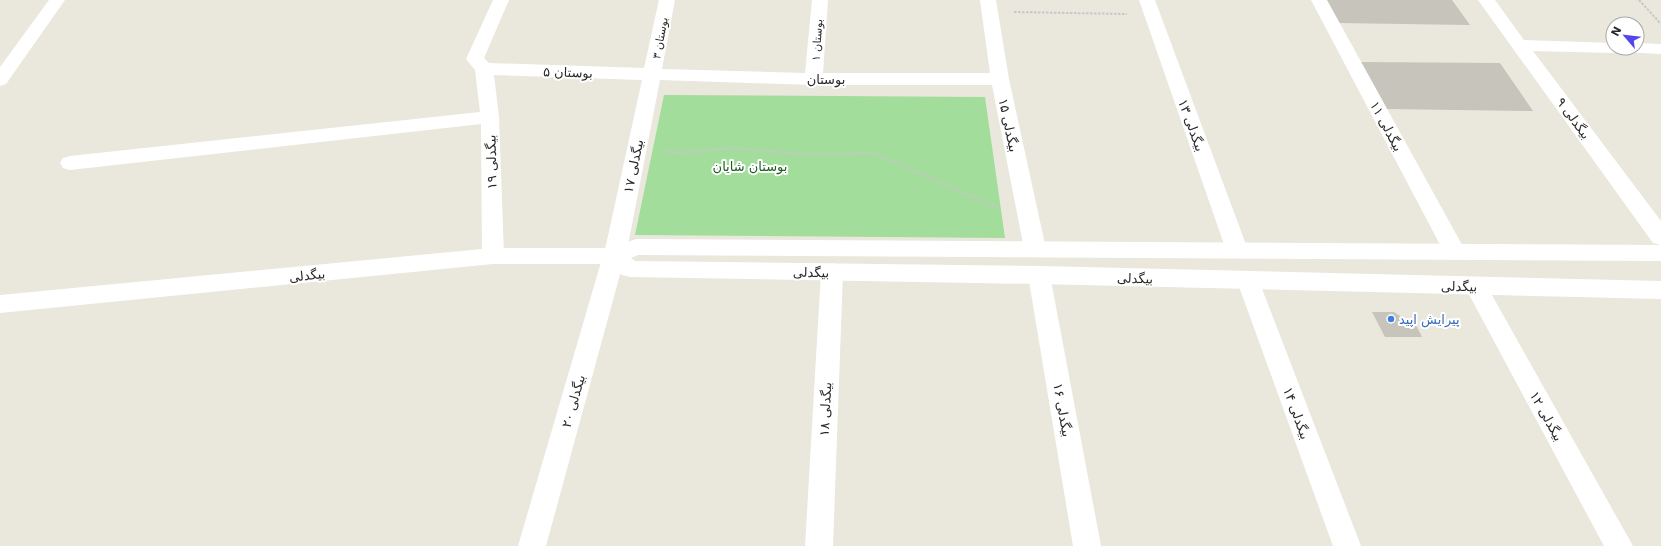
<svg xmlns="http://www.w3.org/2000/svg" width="1661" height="546" viewBox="0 0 1661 546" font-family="'DejaVu Sans','Noto Sans Arabic',sans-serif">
<rect width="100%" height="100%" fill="#eae8dc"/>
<polygon fill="#a2dd9c" points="664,95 985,97 1005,238 635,235"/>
<g fill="#c6c4bb">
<polygon points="1324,0 1452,0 1470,25 1337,23"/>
<polygon points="1361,62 1500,63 1533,111 1387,109"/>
<polygon points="1372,312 1394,312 1417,327 1422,337 1385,337"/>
</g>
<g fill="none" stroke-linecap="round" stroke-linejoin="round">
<g stroke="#c7c7c7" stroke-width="2" stroke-dasharray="2.5 1.5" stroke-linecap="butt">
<polyline points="1639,0 1661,24"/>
<polyline points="1014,12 1127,14"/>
<polyline points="663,151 676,153 733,148 804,154 873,153 999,208"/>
</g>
<g fill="#fff" fill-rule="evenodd">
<polygon points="49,0 65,0 6,84 0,86 0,67"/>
<polygon points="493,0 509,0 484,58 489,63 644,68 659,0 675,0 662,69 805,73 812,0 828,0 823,73 990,73 980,0 996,0 1009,79 1046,249 1043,255 1035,257 1027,255 1024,249 992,85 814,85 660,80 628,245 546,546 518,546 606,245 642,80 494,75 499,117 504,256 501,262 493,264 485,262 482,256 481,124 70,170 63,168 60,163 63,158 70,156 480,112 475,70 466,59"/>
<polygon points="1139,0 1155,0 1248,250 1245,256 1237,258 1229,256 1226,250"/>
<polygon points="1311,0 1327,0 1466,252 1463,258 1455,260 1447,258"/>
<polygon points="1478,0 1495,0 1524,40 1613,43 1613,48 1637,48 1637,43 1661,44 1661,54 1623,52 1621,49 1619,52 1613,53 1533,51 1661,221 1661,245 1653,243"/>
<polygon points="832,263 840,266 843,272 833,546 805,546 821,272 824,266"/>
<polygon points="1039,266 1047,269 1050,275 1101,546 1073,546 1028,275 1031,269"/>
<polygon points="1248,272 1256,275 1259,281 1361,546 1333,546 1237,281 1240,275"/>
<polygon points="1476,278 1484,281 1633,546 1604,546 1465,287 1468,281"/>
</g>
<polygon fill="#fff" fill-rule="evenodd" points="636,239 1661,245 1661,261 638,255 631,258 635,261 1039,266 1661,281 1661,299 1039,284 630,277 622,275 609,264 493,264 0,313 0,295 493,248 612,248"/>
</g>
<circle fill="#3f7fe0" stroke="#fff" stroke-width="1.5" cx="1391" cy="319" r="4"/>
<g text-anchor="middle" stroke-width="4" stroke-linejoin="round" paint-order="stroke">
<g font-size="11" fill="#292929" stroke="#fff">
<text transform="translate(660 38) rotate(-79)" y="4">بوستان ۳</text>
<text transform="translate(817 40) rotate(-86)" y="4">بوستان ۱</text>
</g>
<g font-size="13" fill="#292929" stroke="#fff">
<text transform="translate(568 72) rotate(2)" y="5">بوستان ۵</text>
<text x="826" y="84">بوستان</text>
<text transform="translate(1574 118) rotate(54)" y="5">بیگدلی ۹</text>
<text transform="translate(1009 125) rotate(78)" y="5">بیگدلی ۱۵</text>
<text transform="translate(1192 125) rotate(70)" y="5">بیگدلی ۱۳</text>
<text transform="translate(1387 126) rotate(62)" y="5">بیگدلی ۱۱</text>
<text transform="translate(491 162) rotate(-91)" y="5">بیگدلی ۱۹</text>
<text transform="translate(633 166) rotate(-78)" y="5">بیگدلی ۱۷</text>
<text transform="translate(811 272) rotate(1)" y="5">بیگدلی</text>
<text transform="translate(307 275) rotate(-6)" y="5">بیگدلی</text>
<text transform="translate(1135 278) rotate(2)" y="5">بیگدلی</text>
<text transform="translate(1459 286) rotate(1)" y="5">بیگدلی</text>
<text transform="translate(573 401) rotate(-74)" y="5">بیگدلی ۲۰</text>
<text transform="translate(825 409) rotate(-87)" y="5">بیگدلی ۱۸</text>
<text transform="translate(1063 410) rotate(80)" y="5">بیگدلی ۱۶</text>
<text transform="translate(1297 413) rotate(70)" y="5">بیگدلی ۱۴</text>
<text transform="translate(1547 416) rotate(61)" y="5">بیگدلی ۱۲</text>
</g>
<g font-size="13" fill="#1f6022" stroke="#fff">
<text x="750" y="171">بوستان شایان</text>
</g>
<g font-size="13" fill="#366cbe" stroke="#fff" text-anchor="start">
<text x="1399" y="324">پیرایش اپید</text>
</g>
</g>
<g transform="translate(1625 36) rotate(298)"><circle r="19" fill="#ffffff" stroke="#a9a9a9"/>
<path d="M0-3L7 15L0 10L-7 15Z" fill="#5347ec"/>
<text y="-6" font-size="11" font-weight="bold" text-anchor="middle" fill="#292929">N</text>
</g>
</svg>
